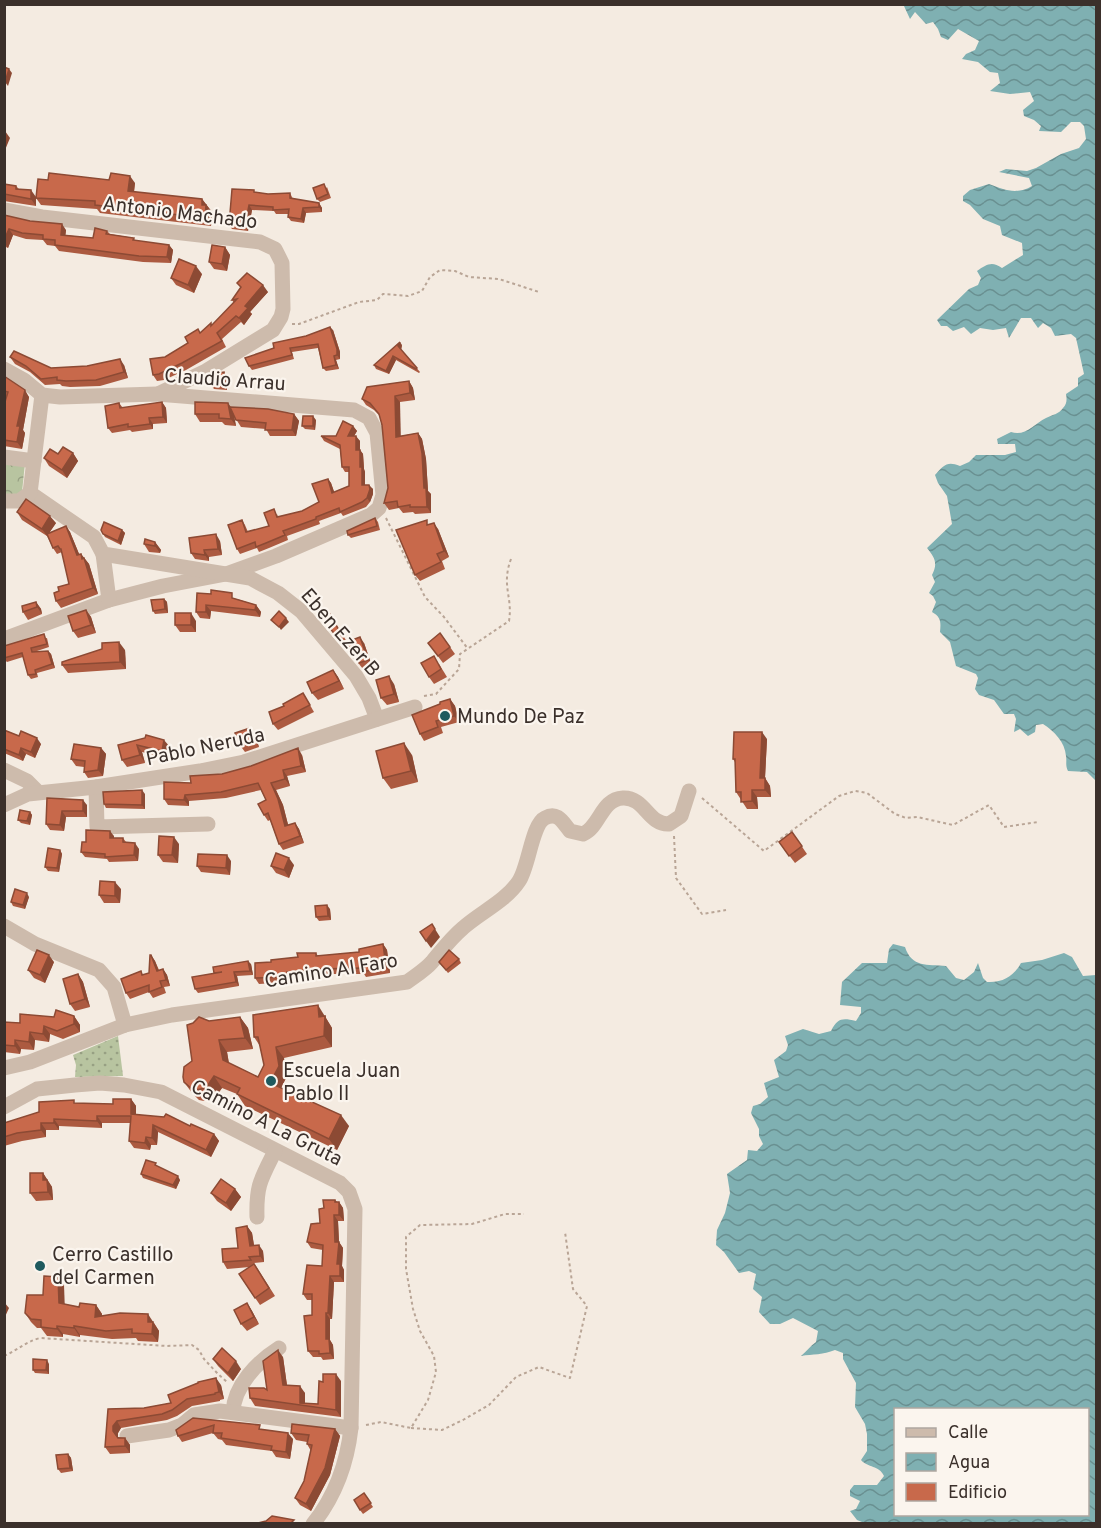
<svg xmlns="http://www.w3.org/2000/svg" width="1101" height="1528" viewBox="0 0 1101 1528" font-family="Overpass,sans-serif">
<defs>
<pattern id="grass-dots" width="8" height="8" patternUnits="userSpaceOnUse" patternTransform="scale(1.5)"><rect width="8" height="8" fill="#b8c4a0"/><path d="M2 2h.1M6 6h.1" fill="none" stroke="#97a083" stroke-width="1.8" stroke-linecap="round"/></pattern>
<pattern id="park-crowns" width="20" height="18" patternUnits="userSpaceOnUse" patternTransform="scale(1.5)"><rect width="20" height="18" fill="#b8c4a0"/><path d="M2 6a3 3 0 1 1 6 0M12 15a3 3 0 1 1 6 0" fill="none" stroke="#97a083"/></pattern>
<pattern id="water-waves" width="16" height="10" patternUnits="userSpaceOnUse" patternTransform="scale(1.5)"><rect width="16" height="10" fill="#7fb0b2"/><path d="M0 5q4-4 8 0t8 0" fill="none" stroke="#699091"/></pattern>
</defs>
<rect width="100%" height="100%" fill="#f4ebe1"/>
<polygon fill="url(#grass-dots)" points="118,1036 123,1076 75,1077 76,1065 73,1055"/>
<polygon fill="url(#park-crowns)" points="4,460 25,463 22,492 16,497 5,495"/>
<polygon fill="#b8c4a0" points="4,466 19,468 16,491 5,489"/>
<g fill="url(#water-waves)" fill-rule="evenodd">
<path d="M 898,5 L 1096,5 L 1096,781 L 1087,772 L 1068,771 C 1065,765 1067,762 1066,756 C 1065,742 1054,731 1043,724 L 1036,725 L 1035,732 L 1028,736 L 1020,729 L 1014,732 L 1016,719 L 1014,714 L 1004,714 L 994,700 L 979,695 L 975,689 L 978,678 L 976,674 L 956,666 L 950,642 L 940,632 C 941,622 941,617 932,612 L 936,602 L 933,596 L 929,593 L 935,582 L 932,575 C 938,563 935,558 927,548 L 952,524 L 947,496 L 938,483 L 935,475 C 944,465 947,461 960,466 L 969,462 L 976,455 L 1005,455 L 1016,452 L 1015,444 L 998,444 L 997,439 L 1011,432 C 1025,437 1034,424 1046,418 C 1052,415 1059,414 1063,408 C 1067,404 1067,399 1066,394 L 1078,386 L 1078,378 L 1084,374 L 1076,338 L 1071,334 L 1055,336 L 1051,328 L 1043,323 L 1038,328 L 1031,318 L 1021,318 L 1009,338 L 1006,328 L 993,330 L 980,328 L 971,334 L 964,327 L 953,331 L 947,326 L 941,326 L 937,320 L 969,289 L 978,285 L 981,278 L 977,271 C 987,264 992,261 1002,268 L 1023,255 L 1022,243 L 1002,235 L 1000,226 L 983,219 L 970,205 L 963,201 L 963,196 L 970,190 L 989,184 C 1004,190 1017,195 1032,186 L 1029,178 L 999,172 L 1006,169 L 1027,171 L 1036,168 L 1061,154 L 1079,148 L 1086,139 L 1084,126 L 1080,122 L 1071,122 L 1061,132 L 1039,131 L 1041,126 L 1034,120 L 1024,116 L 1023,110 L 1034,101 L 1030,92 L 1010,94 L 990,91 L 1000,83 L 998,73 L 990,72 L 978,62 L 962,59 L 966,54 L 975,50 L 979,41 L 958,29 L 948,40 L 941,37 L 938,29 L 933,22 L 926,24 L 915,12 L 910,19 L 904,6 Z"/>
<path d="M 893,944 L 905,947 C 912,968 927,964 946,966 L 956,978 L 964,980 L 974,972 L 978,963 L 983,978 L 987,982 C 1003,983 1014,976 1021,963 L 1042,960 L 1064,953 L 1072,957 L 1083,976 L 1096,975 L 1096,1523 L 867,1524 L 857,1520 L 850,1511 L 856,1509 L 860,1501 L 850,1496 L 850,1490 L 854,1485 L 877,1485 L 884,1476 C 879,1465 868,1468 861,1460 L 867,1451 L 867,1434 L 865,1424 L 855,1407 L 856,1383 L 843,1359 L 843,1353 L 835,1350 C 823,1355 813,1354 801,1356 C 807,1351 810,1346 816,1342 L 818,1331 L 793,1318 L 780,1324 L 770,1324 L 759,1312 L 762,1297 L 753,1289 L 756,1274 L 749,1271 L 739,1273 L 724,1252 L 716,1245 L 717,1230 L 725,1213 L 730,1193 L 727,1174 L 747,1160 L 748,1150 L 757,1151 L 763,1144 L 759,1136 L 759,1129 L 751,1113 L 753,1106 L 760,1104 L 768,1097 L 764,1083 L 779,1077 L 774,1060 L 786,1051 L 788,1045 L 785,1036 L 803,1029 L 819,1034 L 831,1031 C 838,1018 842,1018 856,1021 L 861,1013 L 861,1007 L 840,1005 L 842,982 L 862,963 L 887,963 L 889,949 ZM 896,1410 L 1088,1410 L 1088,1514 L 896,1514 Z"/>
</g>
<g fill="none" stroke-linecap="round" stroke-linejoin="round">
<g stroke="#b9a596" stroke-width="2" stroke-dasharray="3 3" stroke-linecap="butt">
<polyline points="292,324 299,324 359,302 377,300 383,294 408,296 422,291 430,277 440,270 455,271 469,277 499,279 539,292"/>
<polyline points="386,518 425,597 444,617 468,649"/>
<path d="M 424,696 L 436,694 L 459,669 L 460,654 L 509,621 C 513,597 501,586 511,559"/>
<polyline points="702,798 764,851 839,796 855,791 867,793 895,814 906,818 917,817 953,825 989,805 1004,827 1038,822"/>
<polyline points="674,836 676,878 702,914 726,910"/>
<path d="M 4,1356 C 18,1350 25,1342 40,1338 L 167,1346 L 192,1345 L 199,1350 L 204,1359 L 218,1374 L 228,1383"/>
<polyline points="366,1425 381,1422 411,1428 428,1400 436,1372 434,1356 420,1331 413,1309 406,1269 406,1237 420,1225 472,1224 505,1214 524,1214"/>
<polyline points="411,1428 442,1430 463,1420 489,1405 516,1377 539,1367 570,1378 587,1306 573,1289 565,1232"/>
</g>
<g stroke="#cdbbac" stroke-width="15">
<polyline points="4,210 42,217 260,242 275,249 282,263 283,309 281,317 273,330 206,371 160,393"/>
<polyline points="4,369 24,380 42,395 60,397 157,394 354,410 369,418 377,433 383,495 379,508 371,515 276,556 226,574 163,586 109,600 4,639"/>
<polyline points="4,457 34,461"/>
<polyline points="30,493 94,537 103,554 250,578 278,593 301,611 356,676 369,698 377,719"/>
<polyline points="30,493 42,395"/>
<polyline points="4,501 19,501 30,493"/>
<polyline points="103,554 109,600"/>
<polyline points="4,770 27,781 38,792"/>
<polyline points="96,787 97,827 208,824"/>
<polyline points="4,805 28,794 96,787 200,771 244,762 415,707"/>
<polyline points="4,926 35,944 99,970 114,987 125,1025"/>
<path d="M 4,1068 L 30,1062 L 125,1025 L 172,1015 L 407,982 C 415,976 425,970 432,962 C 442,950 451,938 463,928 C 481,912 506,901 519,881 C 529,866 532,824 545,818 C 558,811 563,823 570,831 L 583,834 C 600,827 601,799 623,798 C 645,797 648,825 669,824 L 681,816 L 689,791"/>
<path d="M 4,1107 L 37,1089 L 75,1085 L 100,1083 L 124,1085 L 161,1092 L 340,1183 L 349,1192 L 355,1209 L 351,1428 C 347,1464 336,1495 313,1524"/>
<path d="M 257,1217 C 256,1185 261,1179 275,1151"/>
<path d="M 233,1412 C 234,1386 257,1362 279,1348"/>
<polyline points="127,1436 169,1430 182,1425 194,1415 220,1411 351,1428"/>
</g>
</g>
<g fill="#ac5a40">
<polygon points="48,180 135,183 134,192 202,199 212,212 211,226 100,213 97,209 41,205 36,198 36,206 4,201 4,184 16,186 19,189 36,197"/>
<polygon points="327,187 331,198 320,202 317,199"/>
<polygon points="256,193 268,194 290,193 293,199 319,203 322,208 322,212 306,213 304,223 291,221 288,217 288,214 276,214 274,211 252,210 248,231 232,229 229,225"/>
<polygon points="4,215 66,230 65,235 93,238 107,231 110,234 134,238 135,241 169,245 173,250 171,263 143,262 59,251 55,246 47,245 43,240 26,239 13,235 8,248 4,246"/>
<polygon points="225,247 230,255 227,271 214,269 209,262"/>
<polygon points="202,274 194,293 176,285 171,278"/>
<polygon points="237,283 268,292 250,312 252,314 244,325 241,322 222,339 226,347 186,370 164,380 157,381 153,375 165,357 188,343 212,325 234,303 232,300 241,288"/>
<polygon points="333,330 340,352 340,359 336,360 339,369 326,371 323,368 318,348 292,352 294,359 252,370 249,366 274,348"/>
<polygon points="402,345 401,350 420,372 419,373 396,360 389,374 376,369 374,365"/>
<polygon points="10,357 51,368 124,365 128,378 100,386 70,387 62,386 60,384 45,385 30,372 15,364"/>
<polygon points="224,372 226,376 227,390 214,389 211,385"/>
<polygon points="4,376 29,397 23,430 25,433 22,449 4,446 4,405 7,397 4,395"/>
<polygon points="409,381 413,388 415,400 400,402 400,436 418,433 422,439 426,459 428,491 431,494 431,513 415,514 413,512 403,513 399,508 389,510 384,503 388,488 382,425 380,416 374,410 366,405 362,399"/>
<polygon points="162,402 166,408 167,423 153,424 153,429 132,432 130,430 112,433 108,428 119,403 123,408"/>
<polygon points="231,407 294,414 299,421 296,436 270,436 266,429 241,427 234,416 236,426 225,425 222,422 200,422 195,414"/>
<polygon points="316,420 315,430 305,429 302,426"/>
<polygon points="353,426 357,431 354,436 360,441 360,450 363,454 364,469 365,472 365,485 373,489 373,494 370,502 366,507 343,516 341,513 319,521 320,524 287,536 288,540 269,548 259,552 257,548 240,554 237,549 242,520 245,525 248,532 269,526 277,514 278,517 302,511 319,502 328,479 331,483 334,492 349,486 349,472 345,472 342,467 340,449 324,441 321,436 336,436"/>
<polygon points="73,453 78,461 67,478 49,466 44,458"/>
<polygon points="17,512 56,523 49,533 66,526 70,532 79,554 81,554 89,564 98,594 61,608 56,601 59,591 69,584 62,552 57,554 53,548 47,536 22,520"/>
<polygon points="375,518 378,522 380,530 351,538 348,535"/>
<polygon points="430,524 438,529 449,557 442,561 445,569 420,581 415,575"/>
<polygon points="101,530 122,530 125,533 121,545 105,537"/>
<polygon points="220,541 222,555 209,557 209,561 195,559 191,553"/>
<polygon points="155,542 161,550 160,553 149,552 144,544"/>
<polygon points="197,593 237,599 256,605 261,612 260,617 211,611 210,619 200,618 196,612"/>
<polygon points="164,599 167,602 168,613 155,614 153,611"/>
<polygon points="36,602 41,609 42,614 28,620 23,612"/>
<polygon points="86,610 91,617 96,633 78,638 73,631"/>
<polygon points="330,614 347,642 342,644 324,621"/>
<polygon points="196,621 196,632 180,632 175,625"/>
<polygon points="440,633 455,654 443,663 428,643"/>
<polygon points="47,638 49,647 37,651 48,651 51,654 55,668 37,673 38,677 31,679 28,675 23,657 7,662 4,659 4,646"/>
<polygon points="364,643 372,666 363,669 352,655"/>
<polygon points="125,650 126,669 68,673 62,665"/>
<polygon points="439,664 447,677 434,684 429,677"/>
<polygon points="333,670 338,677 344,689 318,700 312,693"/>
<polygon points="394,684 399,702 387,705 381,698"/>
<polygon points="303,693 314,712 278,730 273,724 284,706"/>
<polygon points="450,699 455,706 459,722 441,727 443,733 424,741 420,734"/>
<polygon points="4,730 41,744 35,758 26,754 23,761 4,753"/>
<polygon points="255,735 259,747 245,752 239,744"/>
<polygon points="145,738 170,747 167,758 142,752 145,763 127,767 122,760"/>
<polygon points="767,739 765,778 770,786 771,797 757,797 758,809 747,809 736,792 735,762 733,759"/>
<polygon points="101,748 106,754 103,776 88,778 84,772 84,767 76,766 71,759"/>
<polygon points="302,755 306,772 287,776 290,786 276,790 283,805 288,825 295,823 299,829 304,843 283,850 279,844 270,820 268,821 264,815 266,800 261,790 226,798 189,801 189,806 168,805 164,799 191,783 222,774"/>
<polygon points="412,755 418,782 391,789 383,778"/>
<polygon points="145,794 145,809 106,808 104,804"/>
<polygon points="47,798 87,805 87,817 66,817 64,831 50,830 46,824"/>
<polygon points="30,812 32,815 30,825 21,823 18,820"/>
<polygon points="792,832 807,854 795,863 779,842"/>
<polygon points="114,836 114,838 123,838 126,842 139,849 138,861 109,862 107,859 85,857 81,852 86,842"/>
<polygon points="179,844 178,863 163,862 158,855"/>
<polygon points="60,850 62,854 59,872 48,871 45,867"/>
<polygon points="231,861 230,875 201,872 197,866"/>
<polygon points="294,865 289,878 276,873 271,866"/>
<polygon points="121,889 120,903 104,903 99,895"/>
<polygon points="29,897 25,909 13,906 11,902"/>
<polygon points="330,909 331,920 319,921 316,917"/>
<polygon points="383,944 387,950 390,973 366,977 364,974 320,974 291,977 292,982 259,984 255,978 271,962 316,953 318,956 359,952"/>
<polygon points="151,955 155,961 159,970 163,969 167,975 170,986 164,987 166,993 153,998 149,992 130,999 126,993 141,971 143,975 149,973"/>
<polygon points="459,959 461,963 448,973 439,962"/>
<polygon points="54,962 45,983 34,978 28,970"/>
<polygon points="251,964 253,975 237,976 239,986 198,993 195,989 215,973"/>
<polygon points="78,974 83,982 90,1007 75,1011 70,1004"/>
<polygon points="74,1016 80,1025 80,1032 63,1039 50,1034 49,1042 35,1040 34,1050 21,1049 20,1054 4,1052 4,1022 20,1023 54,1017"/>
<polygon points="326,1016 326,1018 332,1028 332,1047 284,1058 286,1078 281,1088 349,1126 337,1150 245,1106 237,1094 222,1088 214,1099 204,1101 199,1100 192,1093 184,1082 192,1061 209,1021 240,1017 248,1028 253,1049 227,1052 229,1063 258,1077 264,1065 260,1046 254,1037"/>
<polygon points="131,1099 136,1106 136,1114 190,1126 214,1134 219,1141 211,1157 158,1132 157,1145 151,1145 150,1150 134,1148 129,1141 130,1123 102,1123 102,1128 59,1126 59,1130 46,1130 46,1137 22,1141 4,1146 4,1123 77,1103 113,1104"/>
<polygon points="158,1167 180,1180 176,1189 143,1178 141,1174"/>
<polygon points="43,1173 52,1187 53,1200 36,1201 30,1193"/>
<polygon points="235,1189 241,1197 231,1211 217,1201 211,1193"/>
<polygon points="335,1200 337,1202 339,1202 343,1208 344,1221 338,1221 339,1242 343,1248 342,1266 344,1270 344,1282 334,1282 332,1319 330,1319 330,1340 333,1345 334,1359 323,1360 321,1357 313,1357 308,1351 312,1315 312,1300 307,1300 303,1294 322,1266 323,1250 311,1248 307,1242 320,1223 324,1208"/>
<polygon points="247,1226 252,1233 254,1245 263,1251 264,1262 254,1263 275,1296 260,1305 239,1274 250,1267 227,1269 223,1262 238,1248"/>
<polygon points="64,1285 64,1304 79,1307 96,1305 102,1314 102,1316 154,1323 159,1331 158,1342 138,1341 136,1338 112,1339 80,1335 80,1337 63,1334 63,1337 47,1336 41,1328 37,1328 31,1322 25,1313 43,1295"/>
<polygon points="247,1303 252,1311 259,1324 247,1331 241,1324"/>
<polygon points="283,1357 287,1385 305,1393 305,1403 318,1404 341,1381 341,1417 255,1406 250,1398 267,1390"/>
<polygon points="213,1359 241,1369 233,1381 218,1366"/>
<polygon points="49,1364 49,1374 35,1373 33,1370"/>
<polygon points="221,1385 224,1399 220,1400 220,1401 192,1406 177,1416 167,1420 121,1428 118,1433 118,1437 125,1438 130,1445 130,1453 110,1454 105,1447 108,1409 144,1408 171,1403"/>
<polygon points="193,1418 263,1430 293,1439 290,1459 276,1457 272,1451 226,1445 222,1440 218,1439 213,1433 182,1442 178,1436"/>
<polygon points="335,1429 340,1436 330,1475 311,1511 300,1505 295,1498 304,1481 311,1451 307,1444 307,1442 296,1440 291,1433"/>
<polygon points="68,1454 71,1458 73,1471 61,1473 58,1469"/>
<polygon points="364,1493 373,1507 363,1514 360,1510"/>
</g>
<g fill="#8c4a34">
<polygon points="9,69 12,73 8,86 5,82"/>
<polygon points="5,131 10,138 5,150 4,132"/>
<polygon points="130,176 135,183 133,199 128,191"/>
<polygon points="31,190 36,197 36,206 31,199"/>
<polygon points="202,199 212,212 211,226 205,218 202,205"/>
<polygon points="319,203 322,208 322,212 319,207"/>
<polygon points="249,205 252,210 248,231 245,226"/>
<polygon points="303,208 306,213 304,223 301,219"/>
<polygon points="62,224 66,230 65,241 61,235"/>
<polygon points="9,229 13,235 8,248 4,242 4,240"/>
<polygon points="169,245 173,250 171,263 167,257"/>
<polygon points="225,247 230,255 227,271 222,264"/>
<polygon points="196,266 202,274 194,293 188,285"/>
<polygon points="263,285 268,292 250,312 252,314 244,325 239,318 245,306"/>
<polygon points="330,327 333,330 340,352 340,359 337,355"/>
<polygon points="400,342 402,345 401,350 398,346"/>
<polygon points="334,356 336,360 339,369 336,365"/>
<polygon points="393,356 396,360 389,374 386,371"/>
<polygon points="120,359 124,365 128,378 124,372"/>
<polygon points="224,372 226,376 227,390 224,386"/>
<polygon points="409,381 413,388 415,400 410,393"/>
<polygon points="25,390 29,397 23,430 25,433 22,449 17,442 17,426"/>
<polygon points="395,396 400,402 401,443 396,437"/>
<polygon points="162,402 166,408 167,423 163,417"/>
<polygon points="228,403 233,410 236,426 231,419"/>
<polygon points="294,414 299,421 296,436 292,430"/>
<polygon points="313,416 316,420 315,430 313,426"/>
<polygon points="149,418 153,424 153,429 150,424"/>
<polygon points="353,426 357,431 351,441 348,436"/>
<polygon points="418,433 422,439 426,459 428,491 431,494 431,513 427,507 424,488"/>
<polygon points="356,436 360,441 360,450 363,454 364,469 365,472 365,490 362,485 360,467 356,450"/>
<polygon points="73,453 78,461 67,478 62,470"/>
<polygon points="328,479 331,483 336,497 332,493"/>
<polygon points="369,485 373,489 373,494 370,502 367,498"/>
<polygon points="50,516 56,523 47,536 42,529"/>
<polygon points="434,523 438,529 449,557 444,551"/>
<polygon points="66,526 70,532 82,561 77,555"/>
<polygon points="122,530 125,533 121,545 118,541"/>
<polygon points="216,534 220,541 222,555 218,549"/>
<polygon points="155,542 161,550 160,553 155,546"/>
<polygon points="204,550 209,557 209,561 205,555"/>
<polygon points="81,554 89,564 98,594 93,588"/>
<polygon points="164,599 167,602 168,613 165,609"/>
<polygon points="36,602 41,609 42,614 37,607"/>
<polygon points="206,605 211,611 210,619 206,612"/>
<polygon points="256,605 261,612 260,617 255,610"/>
<polygon points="86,610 91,617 96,633 91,625"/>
<polygon points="191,613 196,621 196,632 191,625"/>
<polygon points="286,618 289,622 281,630 279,627"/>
<polygon points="360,637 364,643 372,666 368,660"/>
<polygon points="119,642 125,650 126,669 120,662"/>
<polygon points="48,651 51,654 55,668 52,664"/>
<polygon points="333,670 338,677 344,689 339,681"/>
<polygon points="389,676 394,684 399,702 394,694"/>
<polygon points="450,699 455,706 459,722 454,716"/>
<polygon points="250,728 255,735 259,747 254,739"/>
<polygon points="762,732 767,739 765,778 770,786 771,797 765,790 760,778"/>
<polygon points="37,738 41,744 35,758 31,752"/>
<polygon points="164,740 170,747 167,758 162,751"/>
<polygon points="404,743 412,755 418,782 411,771"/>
<polygon points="137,745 142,752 145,763 140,755"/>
<polygon points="21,748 26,754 23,761 19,755"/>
<polygon points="101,748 106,754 103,776 98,770"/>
<polygon points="298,748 302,755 306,772 301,766"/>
<polygon points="283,770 287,776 290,786 285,779"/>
<polygon points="271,783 276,790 283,805 290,832 285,826"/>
<polygon points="142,790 145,794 145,809 142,805"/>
<polygon points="752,790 757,797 758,809 752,801"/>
<polygon points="185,795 189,801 189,806 184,800"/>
<polygon points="83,800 87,805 87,817 83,811"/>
<polygon points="62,811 66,817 64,831 60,825"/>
<polygon points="30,812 32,815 30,825 27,821"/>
<polygon points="295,823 299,829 304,843 300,836"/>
<polygon points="110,831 114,836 114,844 110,838"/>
<polygon points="174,837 179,844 178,863 172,855"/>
<polygon points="135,843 139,849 138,861 134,855"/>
<polygon points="60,850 62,854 59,872 57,868"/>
<polygon points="227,855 231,861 230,875 226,868"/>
<polygon points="289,858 294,865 289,878 284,870"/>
<polygon points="115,882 121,889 120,903 115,896"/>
<polygon points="27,893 29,897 25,909 23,905"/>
<polygon points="327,905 330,909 331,920 328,916"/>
<polygon points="435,929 440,937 431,948 426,941"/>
<polygon points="383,944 387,950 390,973 386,967"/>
<polygon points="49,955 54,962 45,983 40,975"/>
<polygon points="151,955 155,961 161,977 157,971"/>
<polygon points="248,961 251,964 253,975 250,971"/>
<polygon points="163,969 167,975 170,986 166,980"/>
<polygon points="234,972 237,976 239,986 236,982"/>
<polygon points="287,972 291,977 292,982 288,977"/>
<polygon points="78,974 83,982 90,1007 85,999"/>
<polygon points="318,1005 332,1028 332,1047 324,1036 319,1017"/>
<polygon points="74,1016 80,1025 80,1032 74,1024"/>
<polygon points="240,1017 248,1028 253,1049 245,1038"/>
<polygon points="44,1026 50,1034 49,1042 43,1034"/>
<polygon points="30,1032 35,1040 34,1050 29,1042"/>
<polygon points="15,1040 21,1049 20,1054 15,1046"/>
<polygon points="219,1040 227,1052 230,1071 223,1060"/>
<polygon points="276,1047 284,1058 286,1078 278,1094 270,1083"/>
<polygon points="214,1076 222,1088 214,1099 206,1088"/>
<polygon points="131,1099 136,1106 136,1121 131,1114"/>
<polygon points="341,1115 349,1126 337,1150 329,1139"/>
<polygon points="97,1116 102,1123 102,1128 97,1121"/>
<polygon points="54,1119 59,1126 59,1130 54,1123"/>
<polygon points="41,1123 46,1130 46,1137 41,1130"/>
<polygon points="153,1125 158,1132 157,1145 152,1138"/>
<polygon points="214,1134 219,1141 211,1157 206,1150"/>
<polygon points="146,1137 151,1145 150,1150 145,1143"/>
<polygon points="43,1173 52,1187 53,1200 48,1192 43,1180"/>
<polygon points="178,1176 180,1180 176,1189 173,1185"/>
<polygon points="235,1189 241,1197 231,1211 226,1203"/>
<polygon points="335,1200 339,1205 339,1202 343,1208 344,1221 339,1215"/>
<polygon points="334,1215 338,1221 339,1243 339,1242 343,1248 342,1266 344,1270 344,1282 340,1276 337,1264"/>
<polygon points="247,1226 252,1233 255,1252 250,1246"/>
<polygon points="259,1245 263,1251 264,1262 260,1256"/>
<polygon points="330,1276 334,1282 332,1319 328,1313"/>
<polygon points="58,1277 64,1285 65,1312 59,1303"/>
<polygon points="4,1302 9,1308 4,1319"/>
<polygon points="247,1303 252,1311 259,1324 254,1317"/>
<polygon points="96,1305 102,1314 101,1325 95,1317"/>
<polygon points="326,1313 330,1319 330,1340 333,1345 334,1359 330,1353 326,1339"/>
<polygon points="148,1314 159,1331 158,1342 152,1334 148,1322"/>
<polygon points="57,1326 63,1334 63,1337 57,1329"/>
<polygon points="74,1326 80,1335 80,1337 74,1328"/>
<polygon points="278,1350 283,1357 288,1393 283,1385"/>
<polygon points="47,1360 49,1364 49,1374 46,1370"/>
<polygon points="236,1361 241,1369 233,1381 228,1373"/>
<polygon points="336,1374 341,1381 341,1417 336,1410"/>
<polygon points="216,1378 221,1385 224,1399 219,1392"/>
<polygon points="300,1386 305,1393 305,1406 300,1403"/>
<polygon points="117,1421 121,1428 118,1433 118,1438 113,1431 113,1426"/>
<polygon points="335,1429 340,1436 330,1475 311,1511 306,1504"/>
<polygon points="288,1433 293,1439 290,1459 286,1452"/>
<polygon points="125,1438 130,1445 130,1453 125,1446"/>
<polygon points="68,1454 71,1458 73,1471 70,1468"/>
</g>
<g fill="#c8694b" stroke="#8c4a34" stroke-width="1.5">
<polygon points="4,67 9,69 5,82 4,82"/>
<polygon points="49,173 109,180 111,173 130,176 128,191 202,199 202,205 206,205 205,218 95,205 95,201 36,198 38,179 48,180"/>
<polygon points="4,184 16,186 16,189 31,190 31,199 4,194"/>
<polygon points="324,184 328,194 317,199 313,188"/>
<polygon points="232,189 254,190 254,192 268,194 290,193 290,198 319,203 319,207 303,208 301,219 288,217 289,209 273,210 273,207 249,205 245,226 229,225"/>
<polygon points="4,215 30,221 62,224 61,235 93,238 95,228 107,231 106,234 134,238 133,240 169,245 167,257 139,256 55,245 55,240 43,239 43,235 22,233 9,229 4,240"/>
<polygon points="212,245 225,247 222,264 209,262"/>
<polygon points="179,259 196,266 188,285 171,278"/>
<polygon points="247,273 263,285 245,306 248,308 239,318 236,316 217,333 222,341 182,363 159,374 153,375 150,359 165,357 188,343 185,337 198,329 200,333 211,323 211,326 237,299 232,300 241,287 237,283"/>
<polygon points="330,327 337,349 337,355 334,356 336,365 323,368 318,344 290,348 292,355 249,366 245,358 274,348 273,343 306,336"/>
<polygon points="400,342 398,346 417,368 416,369 393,356 386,371 374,365"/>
<polygon points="14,351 51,368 87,366 120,359 124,372 96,380 66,381 57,380 57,377 41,379 26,366 10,357"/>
<polygon points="224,372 224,386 211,385 211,374"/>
<polygon points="4,376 25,390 17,426 20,426 17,442 4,440 4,405 8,392 4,391"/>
<polygon points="409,381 410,393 395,396 396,437 418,433 422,453 424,488 426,488 427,507 410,507 410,505 398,507 397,501 384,503 388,488 382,425 379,414 370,403 362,399 367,387"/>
<polygon points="162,402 163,417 149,418 150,424 128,427 128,424 108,428 105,406 119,403 120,408"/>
<polygon points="195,402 228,403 231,419 219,418 219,414 195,414"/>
<polygon points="230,407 268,409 294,414 292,430 265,430 266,423 236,420"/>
<polygon points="303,416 313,416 313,426 302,426"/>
<polygon points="343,421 353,426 348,436 356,436 356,450 360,450 360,467 362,467 362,485 369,485 370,489 367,498 362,502 340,512 339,508 316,517 316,519 283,531 285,535 266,543 256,547 255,542 237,549 228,525 242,520 246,532 269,526 264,513 274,509 277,517 302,511 319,502 312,484 328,479 332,493 349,486 349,467 342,467 340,445 321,436 336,436"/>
<polygon points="63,447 73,453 62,470 44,458 50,449 58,454"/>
<polygon points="26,499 50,516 42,529 17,512"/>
<polygon points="375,518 377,526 348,535 347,531"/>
<polygon points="427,520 427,525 434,523 444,551 437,554 441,562 415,575 396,530"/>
<polygon points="104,522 122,530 118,541 103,534 101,530"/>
<polygon points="66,526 77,555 81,554 82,559 84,558 93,588 56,601 54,593 59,591 58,587 69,584 61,549 60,549 58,546 53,548 47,534"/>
<polygon points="216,534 218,549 204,550 205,555 191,553 189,538"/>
<polygon points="145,539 155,542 155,546 144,544"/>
<polygon points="211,590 232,593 232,598 256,605 255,610 206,605 206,612 196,612 197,593 211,594"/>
<polygon points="164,599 165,609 153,611 151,600"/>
<polygon points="36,602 37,607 23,612 22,606"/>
<polygon points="86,610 91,625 73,631 68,616"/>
<polygon points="279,611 286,618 279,627 271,620"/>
<rect x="175" y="613" width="16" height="12"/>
<polygon points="330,614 341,634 337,637 324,621"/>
<polygon points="440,633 450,647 438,656 428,643"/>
<polygon points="44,634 47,644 31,648 32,652 48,651 52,664 35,670 36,674 28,675 22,653 4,658 4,646"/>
<polygon points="360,637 368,660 359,663 352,655 347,642"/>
<polygon points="119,642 120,662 62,665 62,662 102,649 102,643"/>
<polygon points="434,656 441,669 429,677 421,663"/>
<polygon points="333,670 339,681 312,693 307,682"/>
<polygon points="389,676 394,694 381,698 376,680"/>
<polygon points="303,693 310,705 273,724 269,712 284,706 283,704"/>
<polygon points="450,699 454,716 436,721 438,727 420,734 412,715 440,704 440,702"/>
<polygon points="250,728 254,739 239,744 235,733"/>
<polygon points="4,730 19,736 21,731 37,738 31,752 21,748 19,755 4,749"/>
<polygon points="734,732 762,732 760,778 765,778 765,790 752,790 752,801 741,802 741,792 736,792 735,759 733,759"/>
<polygon points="146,735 164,740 162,751 137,745 140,755 122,760 118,745 145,738"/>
<polygon points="404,743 411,771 383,778 376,751"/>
<polygon points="74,744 101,748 98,770 84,772 85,761 71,759"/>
<polygon points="298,748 301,766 283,770 285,779 271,783 278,799 285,826 295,823 300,836 279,844 268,813 264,815 258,804 266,800 258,783 221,792 185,795 184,800 164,799 164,782 191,783 190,776 222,774 251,766"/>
<polygon points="142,790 142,805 104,804 103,792"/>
<polygon points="47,798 83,800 83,811 62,811 60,825 46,824"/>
<polygon points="20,810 30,812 27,821 18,820"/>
<polygon points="86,830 110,831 110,838 123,838 123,842 135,843 134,855 105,857 105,854 81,852 82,842 86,842"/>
<polygon points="792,832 802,846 789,856 779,842"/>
<polygon points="159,836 174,837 172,855 158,855"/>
<polygon points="48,848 60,850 57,868 45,867"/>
<polygon points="276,853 289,858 284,870 271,866"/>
<polygon points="198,854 227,855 226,868 197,866"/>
<polygon points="100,881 115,882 115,896 99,895"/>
<polygon points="15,889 27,893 23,905 11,902"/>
<polygon points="327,905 328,916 316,917 315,906"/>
<polygon points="432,924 435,929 426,941 420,932"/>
<polygon points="383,944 386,967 362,972 362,968 316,969 287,972 288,977 255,978 255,963 271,962 271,960 298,957 297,953 316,953 316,956 359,952 359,949"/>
<polygon points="37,950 49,955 40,975 28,970"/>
<polygon points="449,950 459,959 446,970 439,962"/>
<polygon points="150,955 151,955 157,971 163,969 166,980 160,981 162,987 149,992 149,985 126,993 121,979 141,971 142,975 149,973"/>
<polygon points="248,961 250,971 234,972 236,982 195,989 192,977 222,972 214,973 213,967"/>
<polygon points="78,974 85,999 70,1004 63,979"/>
<polygon points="318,1005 319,1017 325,1016 324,1036 276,1047 279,1066 270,1083 341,1115 329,1139 237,1094 240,1088 214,1076 206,1088 196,1090 192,1089 184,1082 183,1077 184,1067 192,1061 187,1025 193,1023 199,1017 209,1021 240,1017 245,1038 219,1040 223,1060 258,1077 264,1065 258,1037 254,1037 253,1015"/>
<polygon points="56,1010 74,1016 74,1024 57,1031 44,1026 43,1034 30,1032 29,1042 15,1040 15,1046 4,1045 4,1022 20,1023 20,1014 54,1017"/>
<polygon points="113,1099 131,1099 131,1114 164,1117 166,1114 190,1126 191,1124 214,1134 206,1150 153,1125 152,1138 146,1137 145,1143 129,1141 131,1116 97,1116 97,1121 54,1119 54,1123 41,1123 41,1130 17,1133 4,1137 4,1123 39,1112 39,1102 74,1100 74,1103 113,1104"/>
<polygon points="146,1160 156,1163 155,1165 178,1176 173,1185 141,1174"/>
<polygon points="30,1173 43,1173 43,1180 47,1180 48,1192 30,1193"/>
<polygon points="221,1179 235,1189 226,1203 211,1193"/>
<polygon points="323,1200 335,1200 335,1202 339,1202 339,1215 334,1215 335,1242 339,1242 337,1264 340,1264 340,1276 330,1276 328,1313 326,1313 326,1339 329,1339 330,1353 319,1354 319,1351 308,1351 304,1316 312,1315 312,1294 303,1294 307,1265 322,1266 323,1245 307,1242 311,1224 320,1223 319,1209 324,1208"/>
<polygon points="247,1226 250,1246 259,1245 260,1256 249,1257 251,1260 223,1262 222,1249 238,1248 236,1228"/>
<polygon points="254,1264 269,1288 255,1298 239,1274"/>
<polygon points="44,1276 58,1277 59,1303 79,1307 80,1303 96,1305 95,1317 120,1313 148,1314 148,1322 153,1322 152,1334 132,1333 132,1329 106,1331 74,1326 74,1328 57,1326 57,1329 41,1327 41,1320 31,1319 25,1313 27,1295 43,1295"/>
<polygon points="247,1303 254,1317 241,1324 234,1310"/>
<polygon points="222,1348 236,1361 228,1373 213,1359"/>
<polygon points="278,1350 283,1385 300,1386 300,1403 318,1404 319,1381 323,1382 323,1374 336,1374 336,1410 250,1398 249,1388 264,1388 267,1390 263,1361"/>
<polygon points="33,1359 47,1360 46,1370 33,1370"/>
<polygon points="216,1378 219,1392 215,1393 215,1394 187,1399 172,1410 162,1414 117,1421 113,1426 113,1431 118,1438 125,1438 125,1446 105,1447 108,1409 144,1408 171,1403 168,1395 198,1383 198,1382"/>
<polygon points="193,1418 260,1425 259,1429 288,1433 286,1452 271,1450 272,1446 221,1438 222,1433 213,1433 214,1425 178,1436 176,1430"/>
<polygon points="292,1424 335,1429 325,1468 306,1504 295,1498 304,1481 312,1445 307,1444 309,1435 291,1433"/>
<polygon points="68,1454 70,1468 58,1469 56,1455"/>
<polygon points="364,1493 371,1503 360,1510 354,1500"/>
<polygon points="272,1516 294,1520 290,1524 254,1524 266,1521"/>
</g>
<g fill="#1f5a5e" stroke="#fbf5ee" stroke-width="2">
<circle cx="445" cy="716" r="6"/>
<circle cx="271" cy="1081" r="6"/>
<circle cx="40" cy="1266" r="6"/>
</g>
<g text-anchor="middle" stroke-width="4.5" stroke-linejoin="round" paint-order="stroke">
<g font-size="20" fill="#3b302b" stroke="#fbf5ee">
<text transform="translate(180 212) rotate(7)" y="7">Antonio Machado</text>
<text transform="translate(225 379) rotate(4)" y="7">Claudio Arrau</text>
<text transform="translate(341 632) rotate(49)" y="7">Eben Ezer B</text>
<text transform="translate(205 746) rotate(-12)" y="7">Pablo Neruda</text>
<text transform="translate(331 970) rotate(-9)" y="7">Camino Al Faro</text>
<text transform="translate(267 1122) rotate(27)" y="7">Camino A La Gruta</text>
</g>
<g font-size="20" fill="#3b302b" stroke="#fbf5ee" text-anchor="start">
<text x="457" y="723">Mundo De Paz</text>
<text x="283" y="1077">Escuela Juan<tspan x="283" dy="23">Pablo II</tspan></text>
<text x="52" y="1261">Cerro Castillo<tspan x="52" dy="23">del Carmen</tspan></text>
</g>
</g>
<rect width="1101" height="1528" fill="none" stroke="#3b302b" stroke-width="12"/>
<rect x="894" y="1408" width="195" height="108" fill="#fbf5ee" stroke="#aea6a0" stroke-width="1.5"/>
<rect x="906" y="1428" width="30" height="9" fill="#cdbbac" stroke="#aea6a0" stroke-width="1.5"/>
<text x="948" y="1438" font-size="18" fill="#3b302b">Calle</text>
<rect x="906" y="1453" width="30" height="18" fill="url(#water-waves)" stroke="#aea6a0" stroke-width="1.5"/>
<text x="948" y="1468" font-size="18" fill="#3b302b">Agua</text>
<rect x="906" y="1483" width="30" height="18" fill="#c8694b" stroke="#aea6a0" stroke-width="1.5"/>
<text x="948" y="1498" font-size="18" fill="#3b302b">Edificio</text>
</svg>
